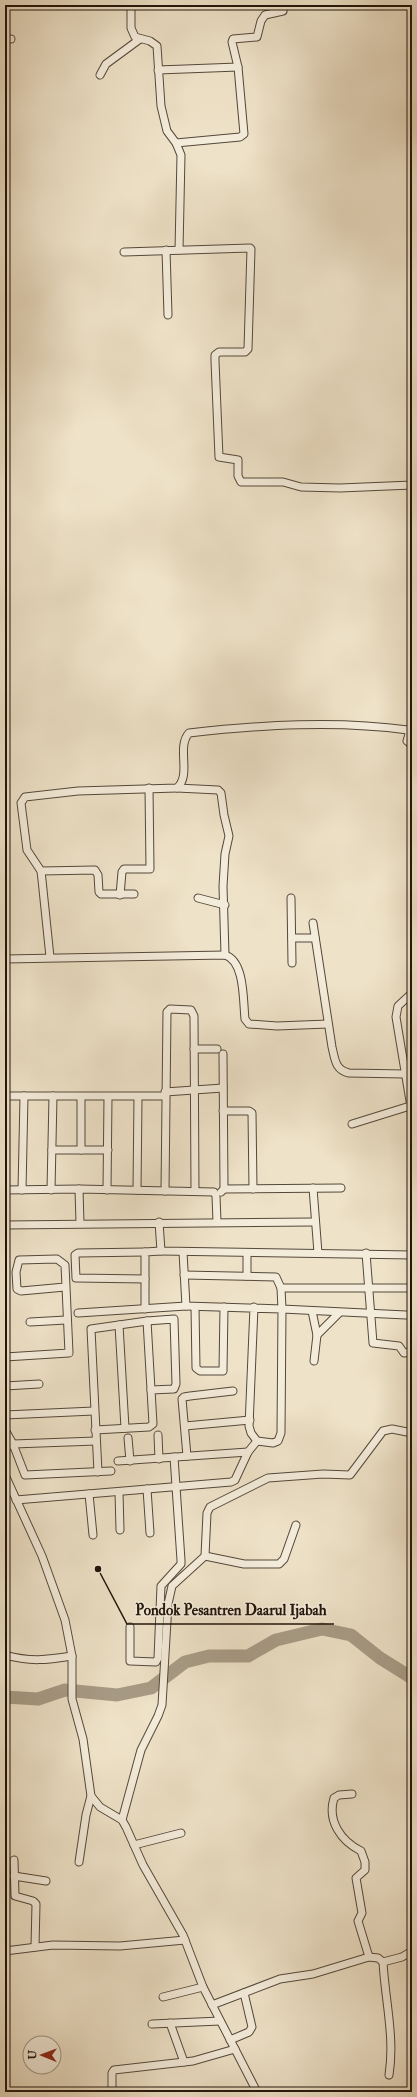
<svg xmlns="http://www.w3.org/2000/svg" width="417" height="2097" viewBox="0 0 417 2097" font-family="'IM FELL Double Pica',serif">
<rect width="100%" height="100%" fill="#eee2c8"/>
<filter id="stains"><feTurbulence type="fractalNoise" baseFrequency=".005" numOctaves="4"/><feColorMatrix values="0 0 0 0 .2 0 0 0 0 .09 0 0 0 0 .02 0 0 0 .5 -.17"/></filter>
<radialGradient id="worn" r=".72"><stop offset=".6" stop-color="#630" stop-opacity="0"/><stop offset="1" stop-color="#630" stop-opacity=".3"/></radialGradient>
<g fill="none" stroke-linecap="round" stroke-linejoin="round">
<polyline stroke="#a89c87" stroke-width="13" points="5,1697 38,1699 65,1690 117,1695 151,1688 185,1662 209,1656 248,1656 276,1640 322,1629 351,1635 380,1658 412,1678"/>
<g stroke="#54483a" stroke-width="9">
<g id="street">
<polyline points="131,5 131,28 135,37 150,41 157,46 161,106 167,131 176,143 240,137 244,134 238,67"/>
<polyline points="5,39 11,39"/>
<polyline points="158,70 238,67 232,42 233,39 257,37 261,21 265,15 283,11 282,5"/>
<polyline points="100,75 106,64 140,39"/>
<polyline points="176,143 181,155 179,250"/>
<polyline points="166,250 168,315"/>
<polyline points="124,252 250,248 251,249 248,349 245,352 219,352 215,355 215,361 219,457 238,460 238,476 241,482 283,482 301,487 340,488 412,485"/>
<polyline points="177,788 218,790 221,793 224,815 229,836 225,854 223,886 225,955"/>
<polyline points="41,871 95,870 98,875 99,892 101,894 134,894"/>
<polyline points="120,895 122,872 124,869 150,869 149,788"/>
<polyline points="198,898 225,905"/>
<polyline points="291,898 292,963"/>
<path d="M 313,923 L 332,1047 C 335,1059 335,1070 349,1073 L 405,1074 L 412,1071"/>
<polyline points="292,938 315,938"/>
<path d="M 50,957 L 42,880 L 41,871 L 27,850 L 21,803 L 25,797 L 78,791 L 177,788 C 192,775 176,747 189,733 C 261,725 336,720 408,730 L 409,734 L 407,741 L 412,745"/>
<path d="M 5,959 L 225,955 C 245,961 243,1001 245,1019 L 249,1024 L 277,1026 L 328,1024"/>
<polyline points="412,993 398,1006 396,1017 412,1113"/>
<polyline points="194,1049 217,1049"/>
<polyline points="223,1054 224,1189"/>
<polyline points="165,1092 223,1088"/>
<polyline points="5,1096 165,1096"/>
<polyline points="223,1111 249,1111 252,1113 253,1189"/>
<polyline points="352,1124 410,1106"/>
<polyline points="52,1150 108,1150"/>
<polyline points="81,1150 81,1097"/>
<polyline points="313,1188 318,1253"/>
<polyline points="79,1189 80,1223"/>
<polyline points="5,1190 79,1189 214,1192 216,1196 217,1222"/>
<polyline points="22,1190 24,1096"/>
<polyline points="51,1190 53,1096"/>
<polyline points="107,1190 108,1097"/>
<polyline points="137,1190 138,1097"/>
<polyline points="165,1191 167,1012 170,1009 191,1010 194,1016 195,1191"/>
<polyline points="221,1192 224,1189 341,1188"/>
<polyline points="159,1222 161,1251 412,1255"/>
<polyline points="5,1225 314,1222"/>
<polyline points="145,1252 78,1253 75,1255 76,1278 145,1279"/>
<polyline points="183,1252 186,1306 282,1309 281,1433 278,1441 273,1443 257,1441 251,1433 249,1426 254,1307"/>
<polyline points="366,1253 373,1343 399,1346 404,1353 412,1352"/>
<polyline points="247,1254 247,1276"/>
<polyline points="184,1275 276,1277 281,1288 282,1309 406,1315"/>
<polyline points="281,1288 412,1288"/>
<polyline points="195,1307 196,1368 200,1371 223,1371 224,1307"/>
<polyline points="145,1309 145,1252 161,1251"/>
<polyline points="312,1311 317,1335 314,1361"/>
<polyline points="78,1313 186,1306"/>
<polyline points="30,1322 66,1320"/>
<polyline points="119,1325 125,1428"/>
<polyline points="317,1335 339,1313"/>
<polyline points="5,1357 69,1353 65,1265 57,1259 19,1260 16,1272 17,1289 21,1291 65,1287"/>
<polyline points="5,1386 39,1384"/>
<polyline points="5,1415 94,1411"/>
<polyline points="185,1426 250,1420"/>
<polyline points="5,1430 13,1444 25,1475 111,1471"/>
<polyline points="95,1430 149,1427 153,1424 147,1321"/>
<polyline points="158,1435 159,1459"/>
<polyline points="128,1438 130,1461"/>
<polyline points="5,1447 13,1444 96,1441"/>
<polyline points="187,1456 182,1399 184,1397 190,1396 233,1391"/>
<polyline points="118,1461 248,1452"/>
<polyline points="98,1472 91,1329 147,1321 174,1319 176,1384 174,1389 151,1390"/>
<polyline points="5,1475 42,1556 65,1620 72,1656 72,1699 83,1739 91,1796 100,1807 122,1820 126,1827 143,1865 183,1935 203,1987 257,2092"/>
<polyline points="147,1489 150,1533"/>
<polyline points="119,1492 120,1530"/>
<polyline points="89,1494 93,1535"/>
<polyline points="16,1500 231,1482 235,1480 248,1452 257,1441"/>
<polyline points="205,1556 244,1564 279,1564 284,1559 296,1525"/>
<polyline points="130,1627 130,1661 156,1662 158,1658 161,1586 181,1564 181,1560 174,1457"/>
<path d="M 5,1655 C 30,1662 47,1660 72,1656"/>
<polyline points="122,1820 141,1750 158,1716 162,1705 168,1604 172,1586 205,1556 207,1513 210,1507 268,1478 323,1474 350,1475 383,1431 392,1429 412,1433"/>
<polyline points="134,1845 181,1833"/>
<polyline points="14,1860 15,1896 33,1901 36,1904 35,1947"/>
<polyline points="79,1862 86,1815 91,1796"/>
<polyline points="14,1876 46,1881"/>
<polyline points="5,1951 53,1945 120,1946 185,1940"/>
<polyline points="369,1957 378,1958 383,1962 402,1957 412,1951"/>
<path d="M 383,1962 C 385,2000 395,2037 389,2075"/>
<polyline points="163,1997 203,1987"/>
<path d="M 212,2005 L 280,1979 L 313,1974 L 369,1957 L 358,1921 L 362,1913 L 356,1878 L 365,1870 L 365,1862 L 361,1851 C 341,1841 327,1821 334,1798 L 339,1795 L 352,1794"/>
<polyline points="170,2023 184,2062"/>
<polyline points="152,2024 220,2021"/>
<polyline points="230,2040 249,2032 252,2027 244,1993"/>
<polyline points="112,2092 112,2073 114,2070 193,2061 235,2049"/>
</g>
</g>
<use href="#street" stroke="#f4ecdb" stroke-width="7"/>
</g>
<path fill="none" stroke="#20140a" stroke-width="1.5" d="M98 1569L127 1624H334"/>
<circle fill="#20140a" stroke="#f4ecdb" stroke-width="1.5" cx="98" cy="1569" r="4"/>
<g font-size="15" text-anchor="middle" font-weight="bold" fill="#20140a" stroke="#f4ecdb" stroke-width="3" stroke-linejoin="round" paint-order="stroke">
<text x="231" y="1615">Pondok Pesantren Daarul Ijabah</text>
</g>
<rect width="417" height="2097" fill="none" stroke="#eee2c8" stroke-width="20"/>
<rect x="6" y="6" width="405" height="2085" fill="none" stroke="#20140a" stroke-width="2"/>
<rect x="10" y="10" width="397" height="2077" fill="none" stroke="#20140a"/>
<g transform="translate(42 2055) rotate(271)"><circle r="19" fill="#f4ecdb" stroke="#9f9687"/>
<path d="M0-3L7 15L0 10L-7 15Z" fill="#8f2418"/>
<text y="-6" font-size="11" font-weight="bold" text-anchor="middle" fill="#20140a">U</text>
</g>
<rect width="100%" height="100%" filter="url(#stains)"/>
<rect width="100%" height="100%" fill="url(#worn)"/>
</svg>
